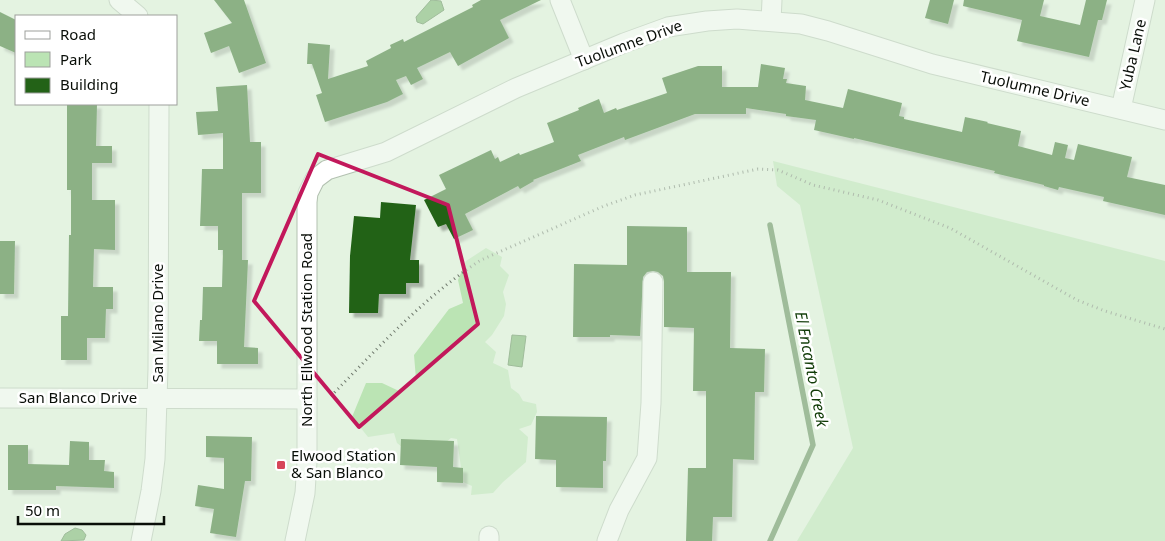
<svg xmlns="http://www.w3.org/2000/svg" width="1165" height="541" viewBox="0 0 1165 541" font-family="'Noto Sans',sans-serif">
<defs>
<filter id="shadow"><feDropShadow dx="4.5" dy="4.5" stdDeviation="1" flood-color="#0004"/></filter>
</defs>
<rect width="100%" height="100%" fill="#e4f3e1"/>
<g fill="#bbe4b4">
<polygon points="773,161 1165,261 1165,541 797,541 853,448 800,205 777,186"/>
<polygon points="486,248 502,257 500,266 509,275 503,292 506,304 504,316 492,335 485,342 496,352 493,363 508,370 511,388 519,394 523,401 536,404 537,412 531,425 519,429 528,437 526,462 503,482 493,493 471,495 472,486 463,482 457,439 451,438 439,448 407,451 397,443 394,433 368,437 352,417 366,383 382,383 399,391 416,379 414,355 449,309 463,303 458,280 466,261"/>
</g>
<g fill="#69a95e" stroke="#4c7a44">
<polygon points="431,0 441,1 444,10 423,24 417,22 416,17"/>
<polygon points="512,335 526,336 522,367 508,365"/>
<polygon points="75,528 82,530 86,535 84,540 61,541 65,534"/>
</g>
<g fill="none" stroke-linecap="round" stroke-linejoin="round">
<polyline stroke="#4c7a44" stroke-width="5.5" points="770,541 813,445 770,225"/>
</g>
<g fill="#236217" filter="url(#shadow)">
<polygon points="214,0 244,0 266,63 239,73 229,46 211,53 204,33 232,23"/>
<polygon points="481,0 541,0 500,20 509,38 458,66 450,52 417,68 423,79 411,85 406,76 396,80 403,94 387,102 325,122 316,95 322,93 312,64 307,64 308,43 330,45 328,79 368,66 366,61 391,48 390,45 403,39 404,42 473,7 472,5"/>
<polygon points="930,0 954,0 948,24 925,18"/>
<polygon points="964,0 1044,0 1040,16 1080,25 1086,0 1107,0 1102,20 1098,20 1089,57 1017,41 1022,20 963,6"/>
<polygon points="0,12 16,20 16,53 0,46"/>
<polygon points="761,64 785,68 783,79 787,79 786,83 806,86 805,100 843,108 848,89 902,103 899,116 904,117 904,119 962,132 965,117 988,122 987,123 1021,131 1018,146 1052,155 1055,142 1068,145 1065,158 1074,160 1078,144 1132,157 1127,177 1165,185 1165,215 1103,201 1104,197 1059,187 1058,190 1044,186 1044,185 994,173 995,171 854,138 854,139 814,130 816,120 786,116 786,114 746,108 746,114 695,114 625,140 624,137 578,155 581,161 533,180 534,181 520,189 518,186 465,214 473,230 454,239 446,224 438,227 424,200 446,189 439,175 491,150 495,159 498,157 500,162 519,153 520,155 554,142 547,123 579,110 578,108 599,99 604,113 616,108 617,110 667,93 662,78 698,66 722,66 722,87 758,87"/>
<polygon points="247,85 250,142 261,142 261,193 242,193 242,260 248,260 244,347 258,348 258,364 217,364 217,341 199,341 200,320 202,320 203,287 222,287 223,250 218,250 218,226 200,226 201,201 202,169 223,169 223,133 198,135 196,112 218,111 216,87"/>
<polygon points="67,104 97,104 96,146 112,146 112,163 92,163 92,200 115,200 115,250 94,249 93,287 113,287 113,309 106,309 105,338 87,338 87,360 61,360 61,316 68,316 69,235 71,235 71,190 67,190"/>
<polygon points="381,202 416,205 410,260 419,260 419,283 406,283 406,294 379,294 378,313 349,313 350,256 354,216 380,218"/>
<polygon points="627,226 687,227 687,272 731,272 730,348 765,349 764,392 755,392 754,460 733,459 732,517 713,517 712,541 686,541 688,468 706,468 706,391 693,391 694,328 664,327 664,282 663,276 658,272 653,271 647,272 643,277 640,336 610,335 610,337 573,337 574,264 627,265"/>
<polygon points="0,241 15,241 14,294 0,294"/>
<polygon points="536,416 607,417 606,461 603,461 603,488 556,487 556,460 535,459"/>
<polygon points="206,436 252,437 251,481 245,481 236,537 210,533 214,509 195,506 198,485 224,489 224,458 206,457"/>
<polygon points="401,439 454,441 453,467 463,468 463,483 437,482 437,467 400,465"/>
<polygon points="70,441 89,442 89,460 105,460 104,471 114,472 114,488 56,486 56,490 8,490 8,445 28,445 28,464 69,465"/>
</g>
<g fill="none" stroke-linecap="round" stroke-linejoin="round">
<g stroke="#b3c1b1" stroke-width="21">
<g id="street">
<polyline points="119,0 138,16"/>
<polyline points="560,0 584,60"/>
<polyline points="771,21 772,0"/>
<polyline points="1121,109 1145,0"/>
<polyline points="0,398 307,399"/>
<polyline points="141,541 151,491 155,459 158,369 159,104"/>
<polyline points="295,541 305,493 307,462 307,202 308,193 315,179 327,170 386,152 516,88 624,43 668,27 707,21 737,19 801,24 828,31 932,64 1165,120"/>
<polyline points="489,541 489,536"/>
<polyline points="607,541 619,510 647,458 651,403 653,282"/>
</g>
</g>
<path stroke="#707a6e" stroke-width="3" stroke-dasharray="1 4" stroke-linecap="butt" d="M 331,396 C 378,348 425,296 481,260 L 604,206 L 635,195 L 758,169 L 778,170 L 813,185 L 878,200 L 950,228 L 1077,300 L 1105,311 L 1165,329"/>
<use href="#street" stroke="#fff" stroke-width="19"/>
</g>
<path d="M0 0H1165V541H0ZM 318,154 L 448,205 L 478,324 L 359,427 L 254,301 Z" fill="#e4f3e1" fill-opacity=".55" fill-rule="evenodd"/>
<path fill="none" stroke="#c2185b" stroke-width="4" stroke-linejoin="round" d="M 318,154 L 448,205 L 478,324 L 359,427 L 254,301 Z"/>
<rect fill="#d64558" stroke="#fff" stroke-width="2" x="276" y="460" width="10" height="10" rx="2.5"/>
<g text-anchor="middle" stroke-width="5" stroke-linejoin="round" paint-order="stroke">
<g font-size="15" fill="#090e08" stroke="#fff">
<text transform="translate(629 44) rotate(-20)" y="5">Tuolumne Drive</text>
<text transform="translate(1133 55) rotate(-77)" y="5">Yuba Lane</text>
<text transform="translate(1035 89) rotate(13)" y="5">Tuolumne Drive</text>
<text transform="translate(158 323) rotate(-90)" y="5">San Milano Drive</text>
<text transform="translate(307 330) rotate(-90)" y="5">North Ellwood Station Road</text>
<text x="78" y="403">San Blanco Drive</text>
</g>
<g font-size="15" fill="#090e08" stroke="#fff" text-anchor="start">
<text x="291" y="461">Elwood Station<tspan x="291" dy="17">&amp; San Blanco</tspan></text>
</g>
<g font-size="16" font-style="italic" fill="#113c08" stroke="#fff">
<text transform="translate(812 369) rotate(79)" y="6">El Encanto Creek</text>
</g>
</g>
<rect x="15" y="15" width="162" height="90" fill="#ffffff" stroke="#9d9f9c"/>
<rect x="25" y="31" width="25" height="8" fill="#ffffff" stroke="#9d9f9c"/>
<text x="60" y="40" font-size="15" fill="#090e08">Road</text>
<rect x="25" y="52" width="25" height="15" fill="#bbe4b4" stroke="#9d9f9c"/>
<text x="60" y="65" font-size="15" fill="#090e08">Park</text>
<rect x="25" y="78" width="25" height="15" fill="#236217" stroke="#9d9f9c"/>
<text x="60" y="90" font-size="15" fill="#090e08">Building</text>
<path d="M18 516v8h146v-8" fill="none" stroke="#090e08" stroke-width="2.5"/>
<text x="25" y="516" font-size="15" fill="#090e08" stroke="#ffffff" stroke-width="4" paint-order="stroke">50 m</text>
</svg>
